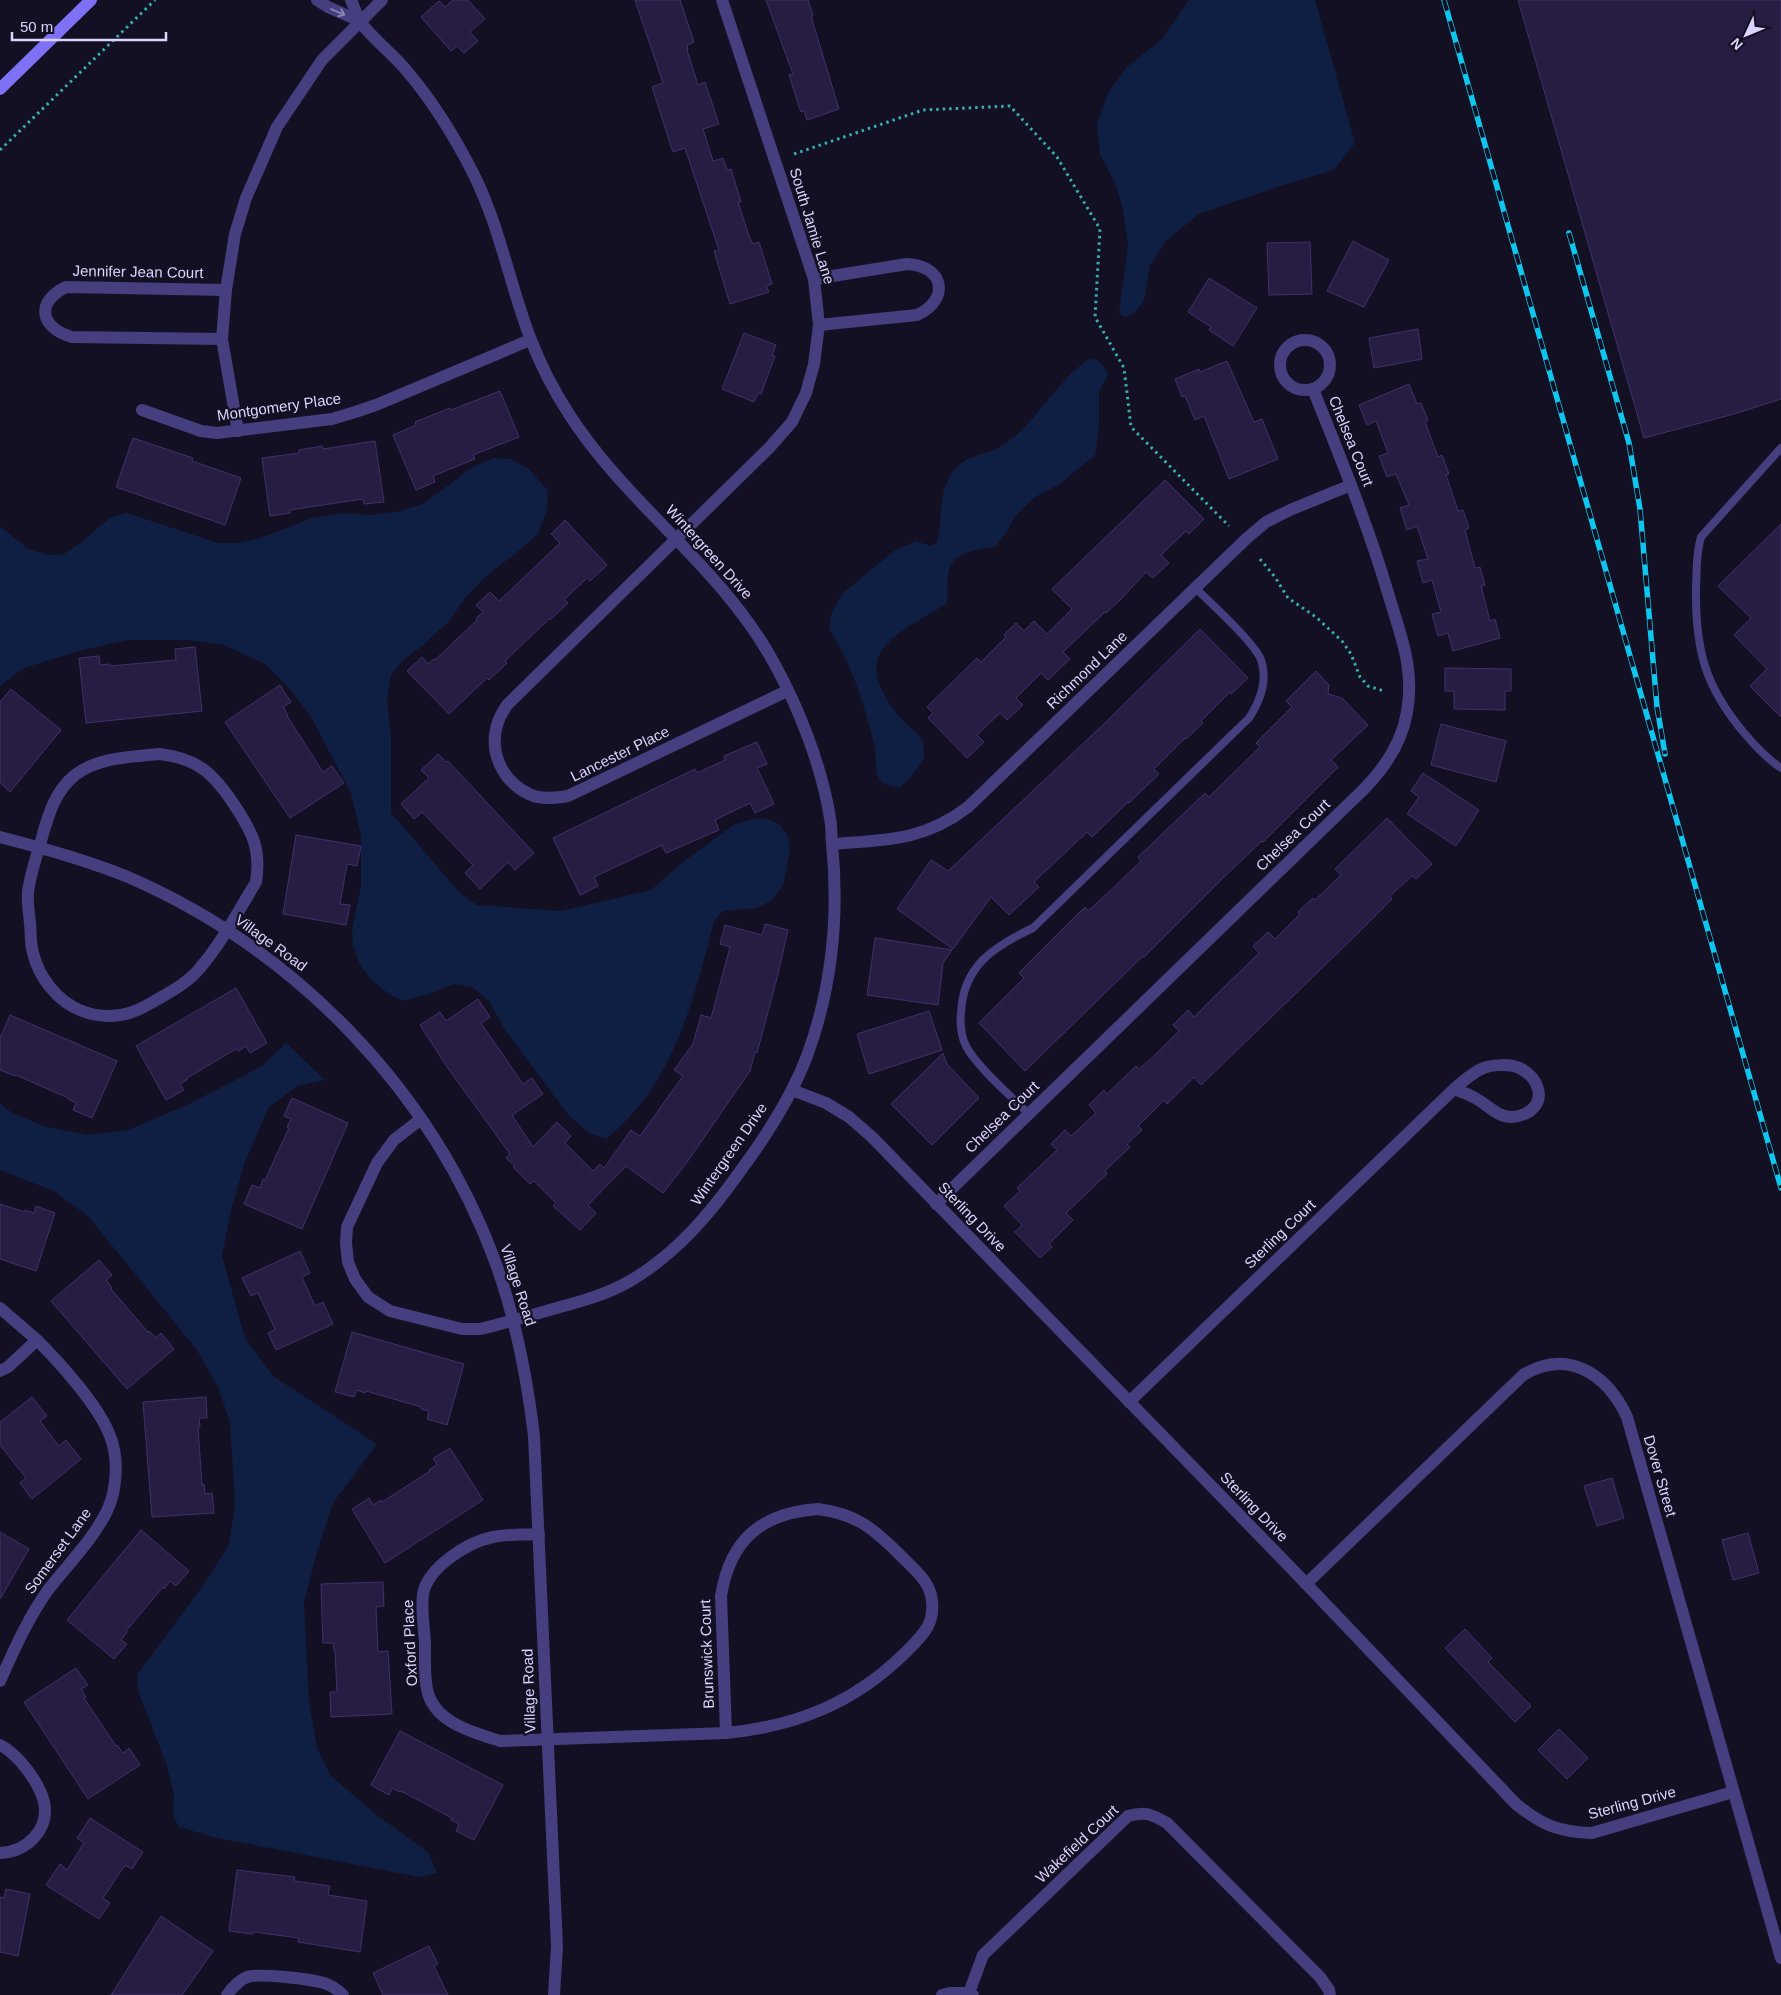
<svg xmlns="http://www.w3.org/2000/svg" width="1781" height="1995" viewBox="0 0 1781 1995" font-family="Arial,sans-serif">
<rect width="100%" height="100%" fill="#141023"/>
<g fill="#0f1e43">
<polygon points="1189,0 1315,0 1355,143 1334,170 1277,187 1199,214 1166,241 1150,266 1144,301 1133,314 1124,317 1119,313 1128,244 1123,209 1114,181 1100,154 1097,123 1109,91 1127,67 1162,39"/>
<path d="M 1090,358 C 1100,359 1104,366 1108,375 L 1099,391 L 1099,429 L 1095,455 L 1060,484 L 1035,497 L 1015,516 L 1007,532 L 995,547 C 981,549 956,551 950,567 C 946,577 948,592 947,603 C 898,635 846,650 898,715 C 904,724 917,731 922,740 C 924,745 924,754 924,759 L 911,777 L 899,788 C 892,786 883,786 879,778 C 874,769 877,754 874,744 C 864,704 852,664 829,629 L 832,612 L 843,593 L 894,551 L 916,541 L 930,546 L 937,543 C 943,517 937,497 952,473 C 966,452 987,457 1005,444 C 1038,421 1056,381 1090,358 Z"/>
<path d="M 493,458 L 510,459 L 529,469 L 548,491 L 547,510 L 538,534 L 515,554 L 486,576 L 466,597 L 448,622 L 422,646 L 404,659 L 391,675 L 387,700 L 391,737 L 391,813 L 461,894 L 477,905 L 561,911 L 651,890 L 683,862 L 735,824 L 758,818 L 770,820 L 779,824 L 788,836 L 790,852 L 783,886 L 771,901 L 756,908 L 723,911 L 714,921 C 694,1000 673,1086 606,1139 L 589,1133 L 569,1116 L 505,1030 L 489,1001 L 472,987 L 454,984 L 436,992 L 404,1001 L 392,996 L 372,981 L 360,965 L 353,945 L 352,929 L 361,886 L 361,836 L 351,793 L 310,715 L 287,686 L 265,664 L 224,645 L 188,640 L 128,640 L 82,650 L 24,668 L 0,686 L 0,526 L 28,549 L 47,555 L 64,554 L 83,541 L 110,518 L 127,513 L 218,543 L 238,543 L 261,538 L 312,518 L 342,513 L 372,515 L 400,511 L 423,504 L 473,467 Z"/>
<polygon points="286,1043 325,1080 297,1086 269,1107 245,1162 231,1210 222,1256 245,1338 273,1376 377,1444 333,1503 317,1552 304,1602 309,1702 317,1748 330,1775 374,1813 428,1852 437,1873 419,1877 213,1837 179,1827 173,1815 174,1794 166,1763 138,1691 137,1675 204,1584 229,1545 235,1504 230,1422 218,1387 197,1350 88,1216 54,1191 0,1170 0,1103 12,1113 43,1126 87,1135 128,1130 193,1102 262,1066"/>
</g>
<g fill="#271d43" stroke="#41306d">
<polygon points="453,0 468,0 485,19 470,32 478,41 464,53 457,46 451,51 421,17 439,1 445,7"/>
<polygon points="635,0 680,0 694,42 687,45 688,49 687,50 698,85 705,82 719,124 703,129 713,161 723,158 727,170 731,169 741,202 738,202 749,236 753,244 759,242 772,284 766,286 769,292 730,304 714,251 719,250 685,148 673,152 652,87 663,83"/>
<polygon points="766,0 808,0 813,16 811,16 839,109 807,120 804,111 801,112 789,75 793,74"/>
<polygon points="1518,0 1781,0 1781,399 1734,414 1644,438"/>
<polygon points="1353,241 1389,260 1364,307 1327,291"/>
<polygon points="1310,242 1312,294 1269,295 1267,243"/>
<polygon points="1209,278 1257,308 1233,346 1209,330 1211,327 1188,312"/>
<polygon points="1418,329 1422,359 1374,368 1369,338"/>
<polygon points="744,333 776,345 772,355 775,356 761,394 758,393 754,402 722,389"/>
<polygon points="1227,361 1254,422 1262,419 1278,459 1229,479 1204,416 1195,420 1185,396 1182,397 1175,379 1199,369 1200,372"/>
<polygon points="1409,384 1417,404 1421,403 1428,420 1425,422 1438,457 1442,455 1449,474 1446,475 1458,511 1463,510 1469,528 1465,530 1475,568 1480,567 1485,585 1481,586 1490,621 1495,619 1500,638 1453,651 1448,633 1438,636 1432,614 1441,612 1432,580 1423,583 1417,561 1428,559 1417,526 1407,530 1400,508 1409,505 1396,474 1387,477 1379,456 1388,453 1376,421 1367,425 1359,405"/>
<polygon points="500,391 519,437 473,455 475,459 433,476 435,482 416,490 393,435 416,425 415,422 450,408 451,410"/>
<polygon points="133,438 193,458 192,461 241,478 225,525 116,487"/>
<polygon points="375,441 384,502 364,504 363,499 290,510 290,513 270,516 262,458 299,453 299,450 322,446 323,449"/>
<polygon points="1165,480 1204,519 1189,534 1186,531 1161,555 1169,563 1153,578 1146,572 1121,599 1106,613 1105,612 1063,652 1070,659 1048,680 1041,673 1016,698 1023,705 1007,720 1000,713 977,735 984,742 967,758 928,718 933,713 927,707 977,658 981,662 1006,637 1004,635 1016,623 1024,631 1034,621 1047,634 1072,609 1052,589"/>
<polygon points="565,520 607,565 590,581 587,578 564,600 568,603 550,620 549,619 505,661 507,663 489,680 487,678 449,714 407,671 422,657 428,664 434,659 435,660 477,620 476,618 483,612 476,605 490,592 499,601 560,543 551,534"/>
<polygon points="1781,524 1781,717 1750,686 1767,669 1734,635 1751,618 1718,586"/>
<polygon points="1200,629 1248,678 1231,694 1230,692 1201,721 1203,723 1186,739 1185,738 1154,769 1159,774 1129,803 1128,802 1092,837 1087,832 1034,882 1039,887 1009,915 991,897 953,949 897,909 931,860 948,871 1107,721"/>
<polygon points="195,647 202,711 86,723 79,658 99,656 100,665 110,664 110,666 176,660 175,649"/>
<polygon points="1445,668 1511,669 1511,691 1505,691 1505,710 1454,709 1454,691 1445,691"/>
<polygon points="1316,671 1329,685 1328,694 1342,698 1368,725 1331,760 1338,767 1263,842 1262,841 1226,875 1144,957 1143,956 1025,1071 979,1023 1024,978 1019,973 1085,907 1088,911 1111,890 1141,861 1138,857 1205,793 1209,797 1260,747 1256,743 1292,707 1286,701"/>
<polygon points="280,685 291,702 283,707 288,715 287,716 323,772 332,766 344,783 290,818 225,722"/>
<polygon points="11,689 61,730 10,792 0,783 0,702"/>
<polygon points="1441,724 1506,741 1496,782 1431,765"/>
<polygon points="757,742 767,764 757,768 774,804 755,813 750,803 715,820 719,830 666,853 662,845 594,877 598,886 580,895 553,838 695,769 697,773 725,760 724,756"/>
<polygon points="438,754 446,762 448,761 534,853 515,870 508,862 480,889 465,873 473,865 422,812 414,819 401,804 429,778 421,770"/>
<polygon points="1423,773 1479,810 1456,846 1407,814 1419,797 1411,791"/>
<polygon points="1387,818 1432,864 1416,879 1412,876 1390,896 1392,899 1352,939 1201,1085 1194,1077 1167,1104 1164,1100 1138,1126 1142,1130 1127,1144 1130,1147 1105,1171 1107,1174 1066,1213 1073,1220 1049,1244 1052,1247 1040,1258 1015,1232 1022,1225 1004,1206 1020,1191 1017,1188 1057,1150 1051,1144 1065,1130 1071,1136 1096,1113 1089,1105 1104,1090 1107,1094 1136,1066 1139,1069 1154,1056 1179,1031 1173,1025 1188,1010 1194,1017 1219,992 1259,953 1253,946 1268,932 1275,939 1300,914 1298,912 1313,898 1315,900 1341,875 1335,869"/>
<polygon points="296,835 361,846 357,866 347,864 340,904 350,905 346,925 283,914"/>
<polygon points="765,924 788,930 777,978 757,1053 755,1052 750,1071 685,1165 663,1193 626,1166 588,1205 596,1213 580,1230 553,1206 556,1203 534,1181 530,1184 513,1167 515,1166 506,1158 510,1154 447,1067 420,1025 440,1012 446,1021 478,999 490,1017 481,1023 523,1084 532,1078 543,1094 512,1115 533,1147 557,1122 571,1136 565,1143 593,1171 600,1164 604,1168 631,1130 640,1136 683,1076 674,1070 693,1044 701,1015 711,1018 730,947 720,944 725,925 762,935"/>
<polygon points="875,938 952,950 943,963 938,1005 867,995"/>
<polygon points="236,988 267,1043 250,1053 246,1046 238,1051 236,1049 187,1078 188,1079 180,1084 184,1090 166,1100 136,1046"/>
<polygon points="929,1011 942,1050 869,1074 857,1034"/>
<polygon points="10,1015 117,1061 92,1118 73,1110 76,1103 68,1099 68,1098 16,1075 15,1076 0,1070 0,1038"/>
<polygon points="943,1053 947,1064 979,1098 932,1145 891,1104"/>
<polygon points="292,1098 348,1123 302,1229 244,1204 252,1185 260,1188 263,1179 265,1180 289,1128 287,1127 291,1119 284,1116"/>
<polygon points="0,1204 25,1212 25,1210 34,1213 36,1206 55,1213 36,1271 0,1259"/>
<polygon points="300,1251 310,1273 302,1277 315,1306 323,1302 333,1324 276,1350 268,1333 275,1329 258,1293 251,1296 242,1278"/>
<polygon points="99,1260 112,1275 106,1280 112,1288 111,1289 148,1332 149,1331 156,1338 161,1333 174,1349 127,1389 51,1301"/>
<polygon points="352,1332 464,1364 447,1425 427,1419 429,1411 421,1409 421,1407 366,1391 365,1393 357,1390 354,1397 335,1392"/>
<polygon points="32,1397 47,1416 40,1421 59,1446 66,1440 81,1459 32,1499 20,1483 26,1478 0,1445 0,1422"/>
<polygon points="206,1397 207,1418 199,1418 200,1427 198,1428 202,1485 204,1484 205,1494 212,1493 214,1513 152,1517 143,1402"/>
<polygon points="450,1448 483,1500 385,1563 352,1509 369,1498 373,1505 381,1500 382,1502 430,1471 429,1470 437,1465 433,1458"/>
<polygon points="1612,1478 1624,1518 1597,1526 1584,1486"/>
<polygon points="141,1530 189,1571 176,1586 170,1581 164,1589 163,1587 126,1631 127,1632 121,1640 127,1644 114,1659 67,1620"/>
<polygon points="0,1532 29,1549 0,1599"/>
<polygon points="1748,1533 1759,1573 1733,1580 1722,1540"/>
<polygon points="383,1582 384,1606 376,1607 378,1652 388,1651 392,1714 331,1717 330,1692 337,1692 335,1651 334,1651 333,1643 323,1643 321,1584"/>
<polygon points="1465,1629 1492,1658 1488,1662 1531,1706 1515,1722 1445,1648"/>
<polygon points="76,1668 88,1685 81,1689 86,1697 84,1698 116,1746 117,1745 123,1753 129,1748 140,1765 88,1799 24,1702"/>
<polygon points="1559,1729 1588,1758 1567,1779 1538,1750"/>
<polygon points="400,1731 503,1785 474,1840 456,1831 459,1824 451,1820 452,1818 401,1791 400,1792 392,1788 389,1795 371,1785"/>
<polygon points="90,1818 143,1852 132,1869 125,1865 103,1898 110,1903 99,1919 46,1885 60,1864 67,1870 84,1843 77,1838"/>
<polygon points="237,1870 295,1877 294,1881 330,1886 328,1895 367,1901 360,1952 298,1942 299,1938 254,1932 253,1934 229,1931"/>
<polygon points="6,1889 30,1894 18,1956 0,1952 0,1897 4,1898"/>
<polygon points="161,1916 213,1951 182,1995 111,1995"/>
<polygon points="429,1946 438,1964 434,1966 448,1995 383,1995 373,1973"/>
</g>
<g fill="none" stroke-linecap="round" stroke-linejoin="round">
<g stroke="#36adae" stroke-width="3" stroke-dasharray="2.5 4" stroke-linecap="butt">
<polyline points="0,150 155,0"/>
<polyline points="794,154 923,110 1010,106 1057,157 1100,229 1095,317 1124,368 1131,427 1229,526"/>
<polyline points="1260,559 1275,577 1288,598 1316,617 1342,641 1351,654 1360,677 1368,686 1384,691"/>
</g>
<g stroke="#453e7f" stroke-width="8">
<path d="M 1781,448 L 1701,537 C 1696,553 1697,569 1696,586 C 1695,648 1704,686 1745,734 C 1756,747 1766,758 1781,768"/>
<path d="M 1029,1114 C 1012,1097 976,1066 966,1046 C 961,1036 960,1024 961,1013 C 963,966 994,946 1033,928 L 1249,718 C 1260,701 1268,680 1261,660 C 1255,643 1210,602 1195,588"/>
</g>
<g stroke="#453e7f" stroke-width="12">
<polyline points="317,0 328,7 360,21"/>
<path d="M 351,0 C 354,7 357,16 361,23 C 374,40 393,54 407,71 C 433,102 456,139 474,175 C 500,227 510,286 531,340 C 541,366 554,391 569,414 C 627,505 722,567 774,663 C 799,708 822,767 830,818 C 832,827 831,835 832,843 C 839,914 832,988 807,1056 C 791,1098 767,1135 741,1170 C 710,1214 676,1254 630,1281 C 606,1295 579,1302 553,1309 C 529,1316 505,1323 480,1329 L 462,1329 L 390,1311 L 368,1297 L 355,1279 L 348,1262 L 346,1243 L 347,1227 L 377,1163 L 394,1140 L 421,1119"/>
<path d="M 722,0 L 814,279 L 819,325 L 814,364 L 806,393 L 792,422 L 769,448 L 507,705 C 504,710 500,716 498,722 C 488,751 502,781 529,794 C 541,800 556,798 568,796 L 787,691"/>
<path d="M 814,279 L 907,264 C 945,266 950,300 917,315 L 819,325"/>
<path d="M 222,339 L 72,337 C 40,328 35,302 66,287 L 226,290"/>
<circle cx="1305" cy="365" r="25"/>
<polyline points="142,410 201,431 217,433 332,419 355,412 376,405 530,340"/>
<polyline points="238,431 222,339 226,290 235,234 246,198 277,127 322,60 382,0"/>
<path d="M 159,754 C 198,758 214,774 235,806 C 253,833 261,850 256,882 C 239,910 221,944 200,968 C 187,984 168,993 151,1003 C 130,1016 106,1020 82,1011 C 58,1002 39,978 33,953 C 30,943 31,932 30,923 C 29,913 27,902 28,892 C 30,875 36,858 41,841 C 48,816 54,792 75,775 C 99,757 130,757 159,754 Z"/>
<path d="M 0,837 C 43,848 87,860 128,877 C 296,950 433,1091 496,1264 C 516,1320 527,1377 534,1436 L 557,1946 L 554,1995"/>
<path d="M 832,844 C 885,840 924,841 968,807 L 1246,539 L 1266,522 L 1290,510 L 1351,485"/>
<path d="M 792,1090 L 826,1103 L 849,1117 L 872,1137 L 1292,1569 L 1516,1804 C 1542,1825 1558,1832 1592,1833 L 1733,1792"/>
<path d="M 936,1204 L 1363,790 C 1384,769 1402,742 1407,712 C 1415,668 1400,634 1388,593 C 1367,522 1340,457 1313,389"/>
<polyline points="0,1308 37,1340 8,1367 0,1371"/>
<path d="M 1129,1402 L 1454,1089 C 1462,1082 1470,1075 1479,1070 C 1490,1064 1513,1063 1523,1070 C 1538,1079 1546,1099 1530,1111 C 1525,1114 1518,1117 1512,1117 C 1498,1118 1487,1104 1475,1098 C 1469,1094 1461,1092 1454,1089"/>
<path d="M 818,1509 C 857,1514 874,1529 901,1556 C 912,1567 927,1579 931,1595 C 937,1623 923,1635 905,1653 C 854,1703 797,1726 726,1733 L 721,1596 C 730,1540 761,1513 818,1509 Z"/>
<path d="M 539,1534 C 524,1535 508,1534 493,1537 C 468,1542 428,1567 423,1594 C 421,1609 424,1628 425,1643 C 425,1658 424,1674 427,1689 C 433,1722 472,1732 500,1741 L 726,1733"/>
<path d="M 1306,1584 L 1523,1375 C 1568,1348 1607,1374 1627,1417 L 1781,1958"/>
<path d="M 0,1681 C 14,1650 28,1618 48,1590 C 68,1564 92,1541 107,1511 C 117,1490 119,1458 110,1436 C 99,1406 60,1363 37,1340"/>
<path d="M 0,1745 C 18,1754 39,1782 44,1802 C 50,1830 26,1852 0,1853"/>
<path d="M 227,1995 C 232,1988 238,1981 247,1977 C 259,1973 310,1979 324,1983 C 331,1985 337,1989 343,1995"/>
<polyline points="942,1995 950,1993 969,1993"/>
<path d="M 973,1995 L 969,1993 L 983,1955 L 1128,1816 C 1145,1811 1151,1814 1167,1823 L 1320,1977 L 1329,1990 L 1330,1995"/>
</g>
<polyline stroke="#7e71f6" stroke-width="12" points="0,89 91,0"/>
<g stroke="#0fc7ee" stroke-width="5.5">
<g id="rail">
<polyline points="1444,0 1781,1188"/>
<polyline points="1569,233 1629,443 1640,509 1657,707 1665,754"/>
</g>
</g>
<use href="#rail" stroke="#141023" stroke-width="4" stroke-dasharray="11" stroke-linecap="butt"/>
</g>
<defs><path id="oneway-shaft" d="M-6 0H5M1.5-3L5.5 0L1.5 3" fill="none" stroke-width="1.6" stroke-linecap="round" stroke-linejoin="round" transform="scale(1.25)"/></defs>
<use stroke="#8982b7" href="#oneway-shaft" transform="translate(338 12) rotate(23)"/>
<g text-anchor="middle" stroke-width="4.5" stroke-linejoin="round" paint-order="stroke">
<g font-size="15" fill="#dcd4fc" stroke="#141023">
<text transform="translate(812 226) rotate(73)" y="5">South Jamie Lane</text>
<text transform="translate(138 272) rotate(1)" y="5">Jennifer Jean Court</text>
<text transform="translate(279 407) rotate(-8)" y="5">Montgomery Place</text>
<text transform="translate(1351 441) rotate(68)" y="5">Chelsea Court</text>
<text transform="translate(709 552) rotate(48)" y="5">Wintergreen Drive</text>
<text transform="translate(1087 670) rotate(-44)" y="5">Richmond Lane</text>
<text transform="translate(620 754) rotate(-26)" y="5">Lancester Place</text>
<text transform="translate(1293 835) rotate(-44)" y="5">Chelsea Court</text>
<text transform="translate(271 943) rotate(36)" y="5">Village Road</text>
<text transform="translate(1002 1117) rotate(-44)" y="5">Chelsea Court</text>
<text transform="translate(729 1154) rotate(-55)" y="5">Wintergreen Drive</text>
<text transform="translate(972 1217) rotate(46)" y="5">Sterling Drive</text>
<text transform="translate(1280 1234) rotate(-44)" y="5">Sterling Court</text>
<text transform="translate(518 1285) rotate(72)" y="5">Village Road</text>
<text transform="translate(1660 1476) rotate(74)" y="5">Dover Street</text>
<text transform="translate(1254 1507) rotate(46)" y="5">Sterling Drive</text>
<text transform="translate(58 1551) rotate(-54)" y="5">Somerset Lane</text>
<text transform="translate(410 1643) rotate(-93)" y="5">Oxford Place</text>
<text transform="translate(707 1654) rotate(-92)" y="5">Brunswick Court</text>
<text transform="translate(529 1691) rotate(-92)" y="5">Village Road</text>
<text transform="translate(1632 1803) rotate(-15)" y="5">Sterling Drive</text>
<text transform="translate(1077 1844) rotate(-43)" y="5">Wakefield Court</text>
</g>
</g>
<g transform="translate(1746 35) rotate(226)" stroke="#141023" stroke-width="4" paint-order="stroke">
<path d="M0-4L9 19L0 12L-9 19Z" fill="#dcd4fc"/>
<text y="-8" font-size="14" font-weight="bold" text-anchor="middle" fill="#dcd4fc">N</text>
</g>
<path d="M12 32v8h154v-8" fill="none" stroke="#dcd4fc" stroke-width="2.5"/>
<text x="20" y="32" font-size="15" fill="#dcd4fc" stroke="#141023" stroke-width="4" paint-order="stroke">50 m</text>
</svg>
